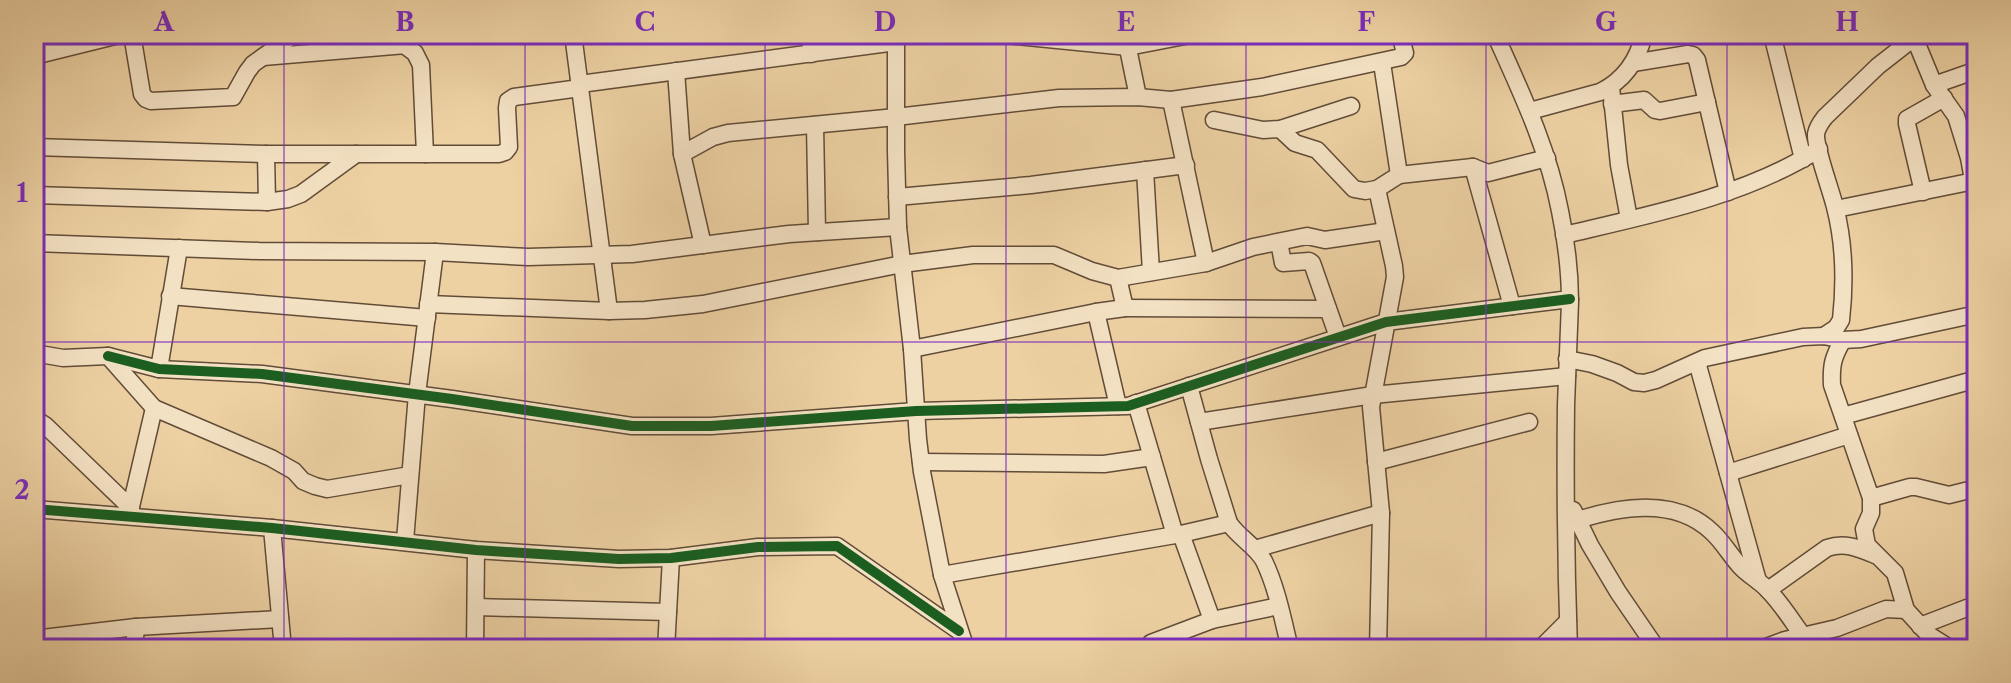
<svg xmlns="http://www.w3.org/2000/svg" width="2011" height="683" viewBox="0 0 2011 683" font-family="'Libre Caslon Text',serif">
<rect width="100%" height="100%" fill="#edd1a3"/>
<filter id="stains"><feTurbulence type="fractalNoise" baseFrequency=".0025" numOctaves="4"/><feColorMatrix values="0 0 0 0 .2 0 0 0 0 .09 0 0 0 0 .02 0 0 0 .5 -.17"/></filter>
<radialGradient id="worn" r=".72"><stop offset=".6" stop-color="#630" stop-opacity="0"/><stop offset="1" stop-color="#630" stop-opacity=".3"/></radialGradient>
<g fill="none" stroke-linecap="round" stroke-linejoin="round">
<g stroke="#624c38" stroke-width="19">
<g id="minor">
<polyline points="132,34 142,94 146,99 151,101 233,97 247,72 253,64 295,34"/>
<polyline points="389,34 415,53 421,65 425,154"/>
<polyline points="573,34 609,311"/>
<polyline points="811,34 811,54"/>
<polyline points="896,34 896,151 898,227 912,349 918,439 922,472 942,575 966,649"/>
<polyline points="997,34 1128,47 1195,34"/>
<polyline points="1125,34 1138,97"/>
<path d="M 1495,34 C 1521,92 1548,148 1560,211 C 1566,240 1570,272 1570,302 C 1569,336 1567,371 1566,405 C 1565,487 1566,568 1569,649"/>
<polyline points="1772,34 1803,159"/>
<polyline points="1915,39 1934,85 1956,116 1969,158 1977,201"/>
<polyline points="34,56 123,34"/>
<polyline points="263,57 406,45"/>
<polyline points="1633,63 1688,54 1693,55 1697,60 1728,192"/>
<polyline points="676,71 682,154 703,245"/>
<polyline points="580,84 896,42"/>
<polyline points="1934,85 1977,70"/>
<polyline points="1611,87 1619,165 1629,219"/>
<polyline points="1171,100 1206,263"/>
<polyline points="1612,104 1644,100 1655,110 1660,111 1707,102"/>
<path d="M 1530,111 L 1600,92 C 1625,80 1638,60 1644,34"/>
<polyline points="1214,120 1263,130 1280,129 1351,106"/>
<polyline points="815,125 817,232"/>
<polyline points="1280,129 1295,143 1317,150 1354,189 1365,191 1377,189"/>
<polyline points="34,147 266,154 499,154 505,152 509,147 507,108 508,101 514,97 580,88"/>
<polyline points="266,154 267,202"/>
<polyline points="682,154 713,137 728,133 896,117 1059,98 1138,97 1171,100 1262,87 1401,57 1405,53 1400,34"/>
<polyline points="1473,167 1512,306"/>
<polyline points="1145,170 1151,272"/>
<polyline points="1399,175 1473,167 1488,173 1547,158"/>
<polyline points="1923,192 1907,124 1907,119 1944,98"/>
<polyline points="34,195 267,202 288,199 301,194 356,154"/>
<polyline points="897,197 1031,185 1186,165"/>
<polyline points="1836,209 1974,181"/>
<path d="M 1564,235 C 1649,215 1746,196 1819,149"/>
<polyline points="1279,242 1283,263 1309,261 1312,263 1338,337"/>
<polyline points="34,243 259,251 435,252 528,257 632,254 789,234 898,227"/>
<polyline points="170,296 427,318"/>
<polyline points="428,304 609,311 645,310 703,304 902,264 973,255 1054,255 1092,271 1118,278 1206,263 1253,247 1307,236 1325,240 1386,231"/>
<polyline points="1125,308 1328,309"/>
<polyline points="1096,312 1118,406"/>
<path d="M 1824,336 L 1836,328 L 1841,320 C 1845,284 1844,242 1835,207 C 1831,190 1815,148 1816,134 C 1817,128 1821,122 1825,117 L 1878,66 L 1919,34"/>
<path d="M 1843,340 C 1833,357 1831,365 1832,385 L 1871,498 L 1871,513 L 1864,529 L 1867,545 L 1895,573 L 1906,610 L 1929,635 L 1951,649"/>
<polyline points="912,349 1096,312 1125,308 1118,278"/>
<polyline points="34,353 63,358 108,356 154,408 271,458 294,471 303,481 315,486 327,489 410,475"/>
<polyline points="108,356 159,369 262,374 452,399 632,426 711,426 916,411 1128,406 1386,322 1570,299"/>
<polyline points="1567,359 1592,364 1617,373 1634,382 1644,383 1656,380 1705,358 1803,337 1824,336 1843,340 1861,339 1977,314"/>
<polyline points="1697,362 1758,581"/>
<polyline points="159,369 179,248"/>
<path d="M 1189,386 L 1209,459 L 1229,523 C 1239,538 1256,546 1264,561 C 1277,588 1283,620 1290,649"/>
<polyline points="1136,403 1175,535"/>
<polyline points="1843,416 1977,379"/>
<polyline points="34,418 46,426 131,508"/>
<polyline points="1199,422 1373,395 1567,376"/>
<polyline points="921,462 1104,464 1152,457"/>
<polyline points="1376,462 1529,422"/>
<polyline points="1728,473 1849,435"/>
<polyline points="1871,498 1910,487 1916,487 1949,495 1977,488"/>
<polyline points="34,509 272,528 476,550 619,559 671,558 758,547 837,546 959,631"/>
<polyline points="1573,510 1590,545 1618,592 1657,649"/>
<polyline points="129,515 154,408"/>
<path d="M 1578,520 C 1621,506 1676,497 1712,532 C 1723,542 1730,555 1740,566 C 1748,575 1760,581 1768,590 C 1785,607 1797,630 1813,649"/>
<polyline points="272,528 283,649"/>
<polyline points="1181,534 1212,620"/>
<polyline points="405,541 417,394 435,252"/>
<polyline points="1255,549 1381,513"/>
<polyline points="942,575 1181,534 1229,523"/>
<path d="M 1768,590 L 1827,548 C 1845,542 1858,548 1875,555"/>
<polyline points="476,607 668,612"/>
<polyline points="1920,626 1977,604"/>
<polyline points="34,639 136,627 280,619"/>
<polyline points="134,649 136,627"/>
<polyline points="475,649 476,550"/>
<polyline points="666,649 671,558"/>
<polyline points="943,649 965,647"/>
<polyline points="1149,649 1151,643 1212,620 1279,606"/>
<polyline points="1378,649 1381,513 1371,407 1395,277 1394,266 1377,189 1399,175 1382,63"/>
<polyline points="1540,649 1568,621"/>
<polyline points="1761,649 1785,640 1837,628 1886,609 1906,610"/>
</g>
</g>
<use href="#minor" stroke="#f3e1c3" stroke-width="16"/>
<g stroke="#f3e1c3" stroke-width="15">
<g id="cycleway">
<polyline points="108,356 159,369 262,374 452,399 632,426 711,426 916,411 1128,406 1386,322 1570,299"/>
<polyline points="34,509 272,528 476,550 619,559 671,558 758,547 837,546 959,631"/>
</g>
</g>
<use href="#cycleway" stroke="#1b5e20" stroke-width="10"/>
</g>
<path fill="none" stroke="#7b2cbf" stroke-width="2" stroke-opacity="0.55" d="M 284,34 L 284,649M 525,34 L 525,649M 765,34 L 765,649M 1006,34 L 1006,649M 1246,34 L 1246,649M 1486,34 L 1486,649M 1727,34 L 1727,649M 34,342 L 1977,342"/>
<rect width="2011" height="683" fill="none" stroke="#edd1a3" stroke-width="88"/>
<rect x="44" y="44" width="1923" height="595" fill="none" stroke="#7b2cbf" stroke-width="3"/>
<g font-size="26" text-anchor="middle" font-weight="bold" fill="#7b2cbf">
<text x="164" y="31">A</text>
<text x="405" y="31">B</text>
<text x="645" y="31">C</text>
<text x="885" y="31">D</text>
<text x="1126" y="31">E</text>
<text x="1366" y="31">F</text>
<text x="1606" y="31">G</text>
<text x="1847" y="31">H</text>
<text x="22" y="202">1</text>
<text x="22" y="499">2</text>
</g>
<rect width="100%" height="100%" filter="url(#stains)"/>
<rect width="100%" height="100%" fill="url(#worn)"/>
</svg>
